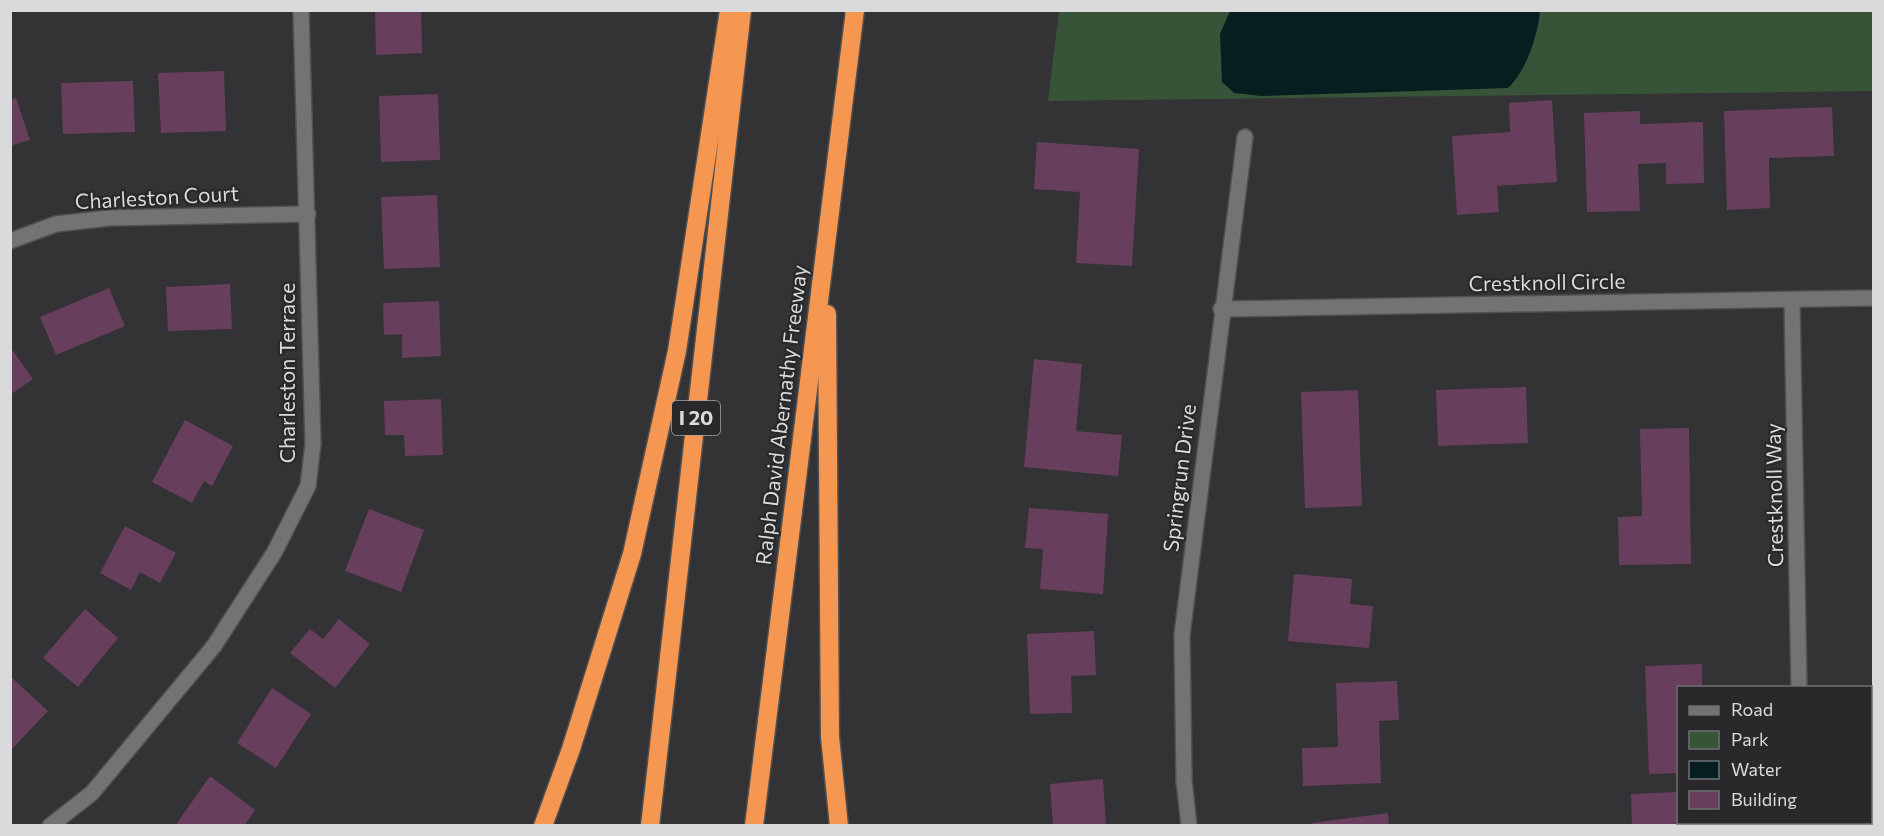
<svg xmlns="http://www.w3.org/2000/svg" width="1884" height="836" viewBox="0 0 1884 836" font-family="Commissioner,sans-serif">
<rect width="100%" height="100%" fill="#333234"/>
<polygon fill="#375439" points="1059,11 1873,11 1873,91 1048,101"/>
<path fill="#071e20" d="M 1230,11 L 1540,11 C 1538,35 1526,71 1508,88 L 1262,96 L 1234,93 L 1222,82 L 1220,34 Z"/>
<g fill="#673f5d">
<polygon points="375,10 421,10 422,53 376,55"/>
<polygon points="224,71 226,131 161,133 158,73"/>
<polygon points="133,81 135,132 63,134 61,83"/>
<polygon points="438,94 440,160 381,162 379,96"/>
<polygon points="16,98 30,140 10,146 10,100"/>
<polygon points="1552,100 1557,182 1497,186 1499,212 1457,215 1452,136 1510,132 1509,103"/>
<polygon points="1832,107 1834,156 1769,158 1770,208 1727,210 1724,111"/>
<polygon points="1640,111 1640,124 1703,122 1704,183 1666,184 1666,163 1638,164 1640,211 1587,212 1584,113"/>
<polygon points="1037,142 1139,149 1132,266 1076,263 1080,192 1034,189"/>
<polygon points="437,195 440,267 384,269 381,197"/>
<polygon points="230,284 232,329 168,331 166,287"/>
<polygon points="109,288 125,326 56,355 40,317"/>
<polygon points="439,301 441,356 402,358 402,334 384,335 383,303"/>
<polygon points="10,347 33,379 10,395"/>
<polygon points="1034,359 1082,364 1076,431 1122,435 1118,476 1024,467"/>
<polygon points="1526,387 1528,443 1438,446 1436,390"/>
<polygon points="1358,390 1362,506 1305,508 1301,392"/>
<polygon points="441,399 443,455 405,456 404,435 385,435 384,401"/>
<polygon points="185,420 233,446 212,486 204,481 192,503 152,482"/>
<polygon points="1689,428 1691,564 1619,565 1618,517 1642,516 1640,429"/>
<polygon points="1029,508 1108,514 1103,594 1040,589 1043,549 1025,548"/>
<polygon points="369,509 424,530 401,592 345,571"/>
<polygon points="125,526 176,553 160,583 140,572 131,590 100,573"/>
<polygon points="1294,574 1352,579 1350,604 1373,606 1369,648 1288,641"/>
<polygon points="85,609 118,638 78,687 43,658"/>
<polygon points="339,619 370,644 335,688 290,653 310,629 323,639"/>
<polygon points="1094,631 1096,675 1071,676 1072,713 1030,714 1027,634"/>
<polygon points="1702,664 1702,688 1678,688 1678,773 1649,774 1645,666"/>
<polygon points="10,676 48,711 10,751"/>
<polygon points="1397,681 1399,720 1379,721 1381,783 1303,786 1302,748 1338,747 1336,683"/>
<polygon points="272,688 311,714 276,768 237,743"/>
<polygon points="210,776 255,810 244,826 175,826"/>
<polygon points="1103,779 1106,826 1053,826 1050,784"/>
<polygon points="1678,792 1678,822 1711,822 1711,826 1632,826 1631,794"/>
<polygon points="1388,813 1389,826 1313,826 1312,823"/>
</g>
<g fill="none" stroke-linecap="round" stroke-linejoin="round">
<g stroke="#504f51" stroke-width="18">
<g id="minor">
<polyline points="10,241 56,224 109,218 308,214"/>
<polyline points="1792,301 1799,688"/>
<polyline points="1221,309 1874,298"/>
<polyline points="1801,822 1801,826"/>
<polyline points="50,826 92,793 214,646 274,553 308,486 313,444 301,10"/>
<polyline points="1189,826 1184,780 1182,635 1245,137"/>
</g>
</g>
<g stroke="#504f51" stroke-width="21">
<g id="highway">
<polyline points="827,314 830,737 839,826"/>
<polyline points="543,826 571,749 632,554 677,351 729,10"/>
<polyline points="650,826 742,10"/>
<polyline points="754,826 855,10"/>
</g>
</g>
<use href="#minor" stroke="#747275" stroke-width="15"/>
<use href="#highway" stroke="#f59751" stroke-width="18"/>
</g>
<g text-anchor="middle" stroke-width="4.5" stroke-linejoin="round" paint-order="stroke">
<rect fill="#29282a" stroke="#a5a4a6" stroke-width="1.5" x="672" y="401" width="48" height="34" rx="4.5"/>
<g font-size="20" font-weight="bold" fill="#dad9db">
<text x="696" y="425">I 20</text>
</g>
<g font-size="21" fill="#dad9db" stroke="#29282a">
<text transform="translate(157 198) rotate(-3)" y="7">Charleston Court</text>
<text transform="translate(1547 283) rotate(-1)" y="7">Crestknoll Circle</text>
<text transform="translate(288 373) rotate(-90)" y="7">Charleston Terrace</text>
<text transform="translate(782 415) rotate(-83)" y="7">Ralph David Abernathy Freeway</text>
<text transform="translate(1180 478) rotate(-83)" y="7">Springrun Drive</text>
<text transform="translate(1775 495) rotate(-91)" y="7">Crestknoll Way</text>
</g>
</g>
<rect width="1884" height="836" fill="none" stroke="#dad9db" stroke-width="24"/>
<rect x="1677" y="686" width="195" height="138" fill="#29282a" stroke="#706f71" stroke-width="1.5"/>
<rect x="1689" y="706" width="30" height="9" fill="#747275" stroke="#706f71" stroke-width="1.5"/>
<text x="1731" y="716" font-size="18" fill="#dad9db">Road</text>
<rect x="1689" y="731" width="30" height="18" fill="#375439" stroke="#706f71" stroke-width="1.5"/>
<text x="1731" y="746" font-size="18" fill="#dad9db">Park</text>
<rect x="1689" y="761" width="30" height="18" fill="#071e20" stroke="#706f71" stroke-width="1.5"/>
<text x="1731" y="776" font-size="18" fill="#dad9db">Water</text>
<rect x="1689" y="791" width="30" height="18" fill="#673f5d" stroke="#706f71" stroke-width="1.5"/>
<text x="1731" y="806" font-size="18" fill="#dad9db">Building</text>
</svg>
